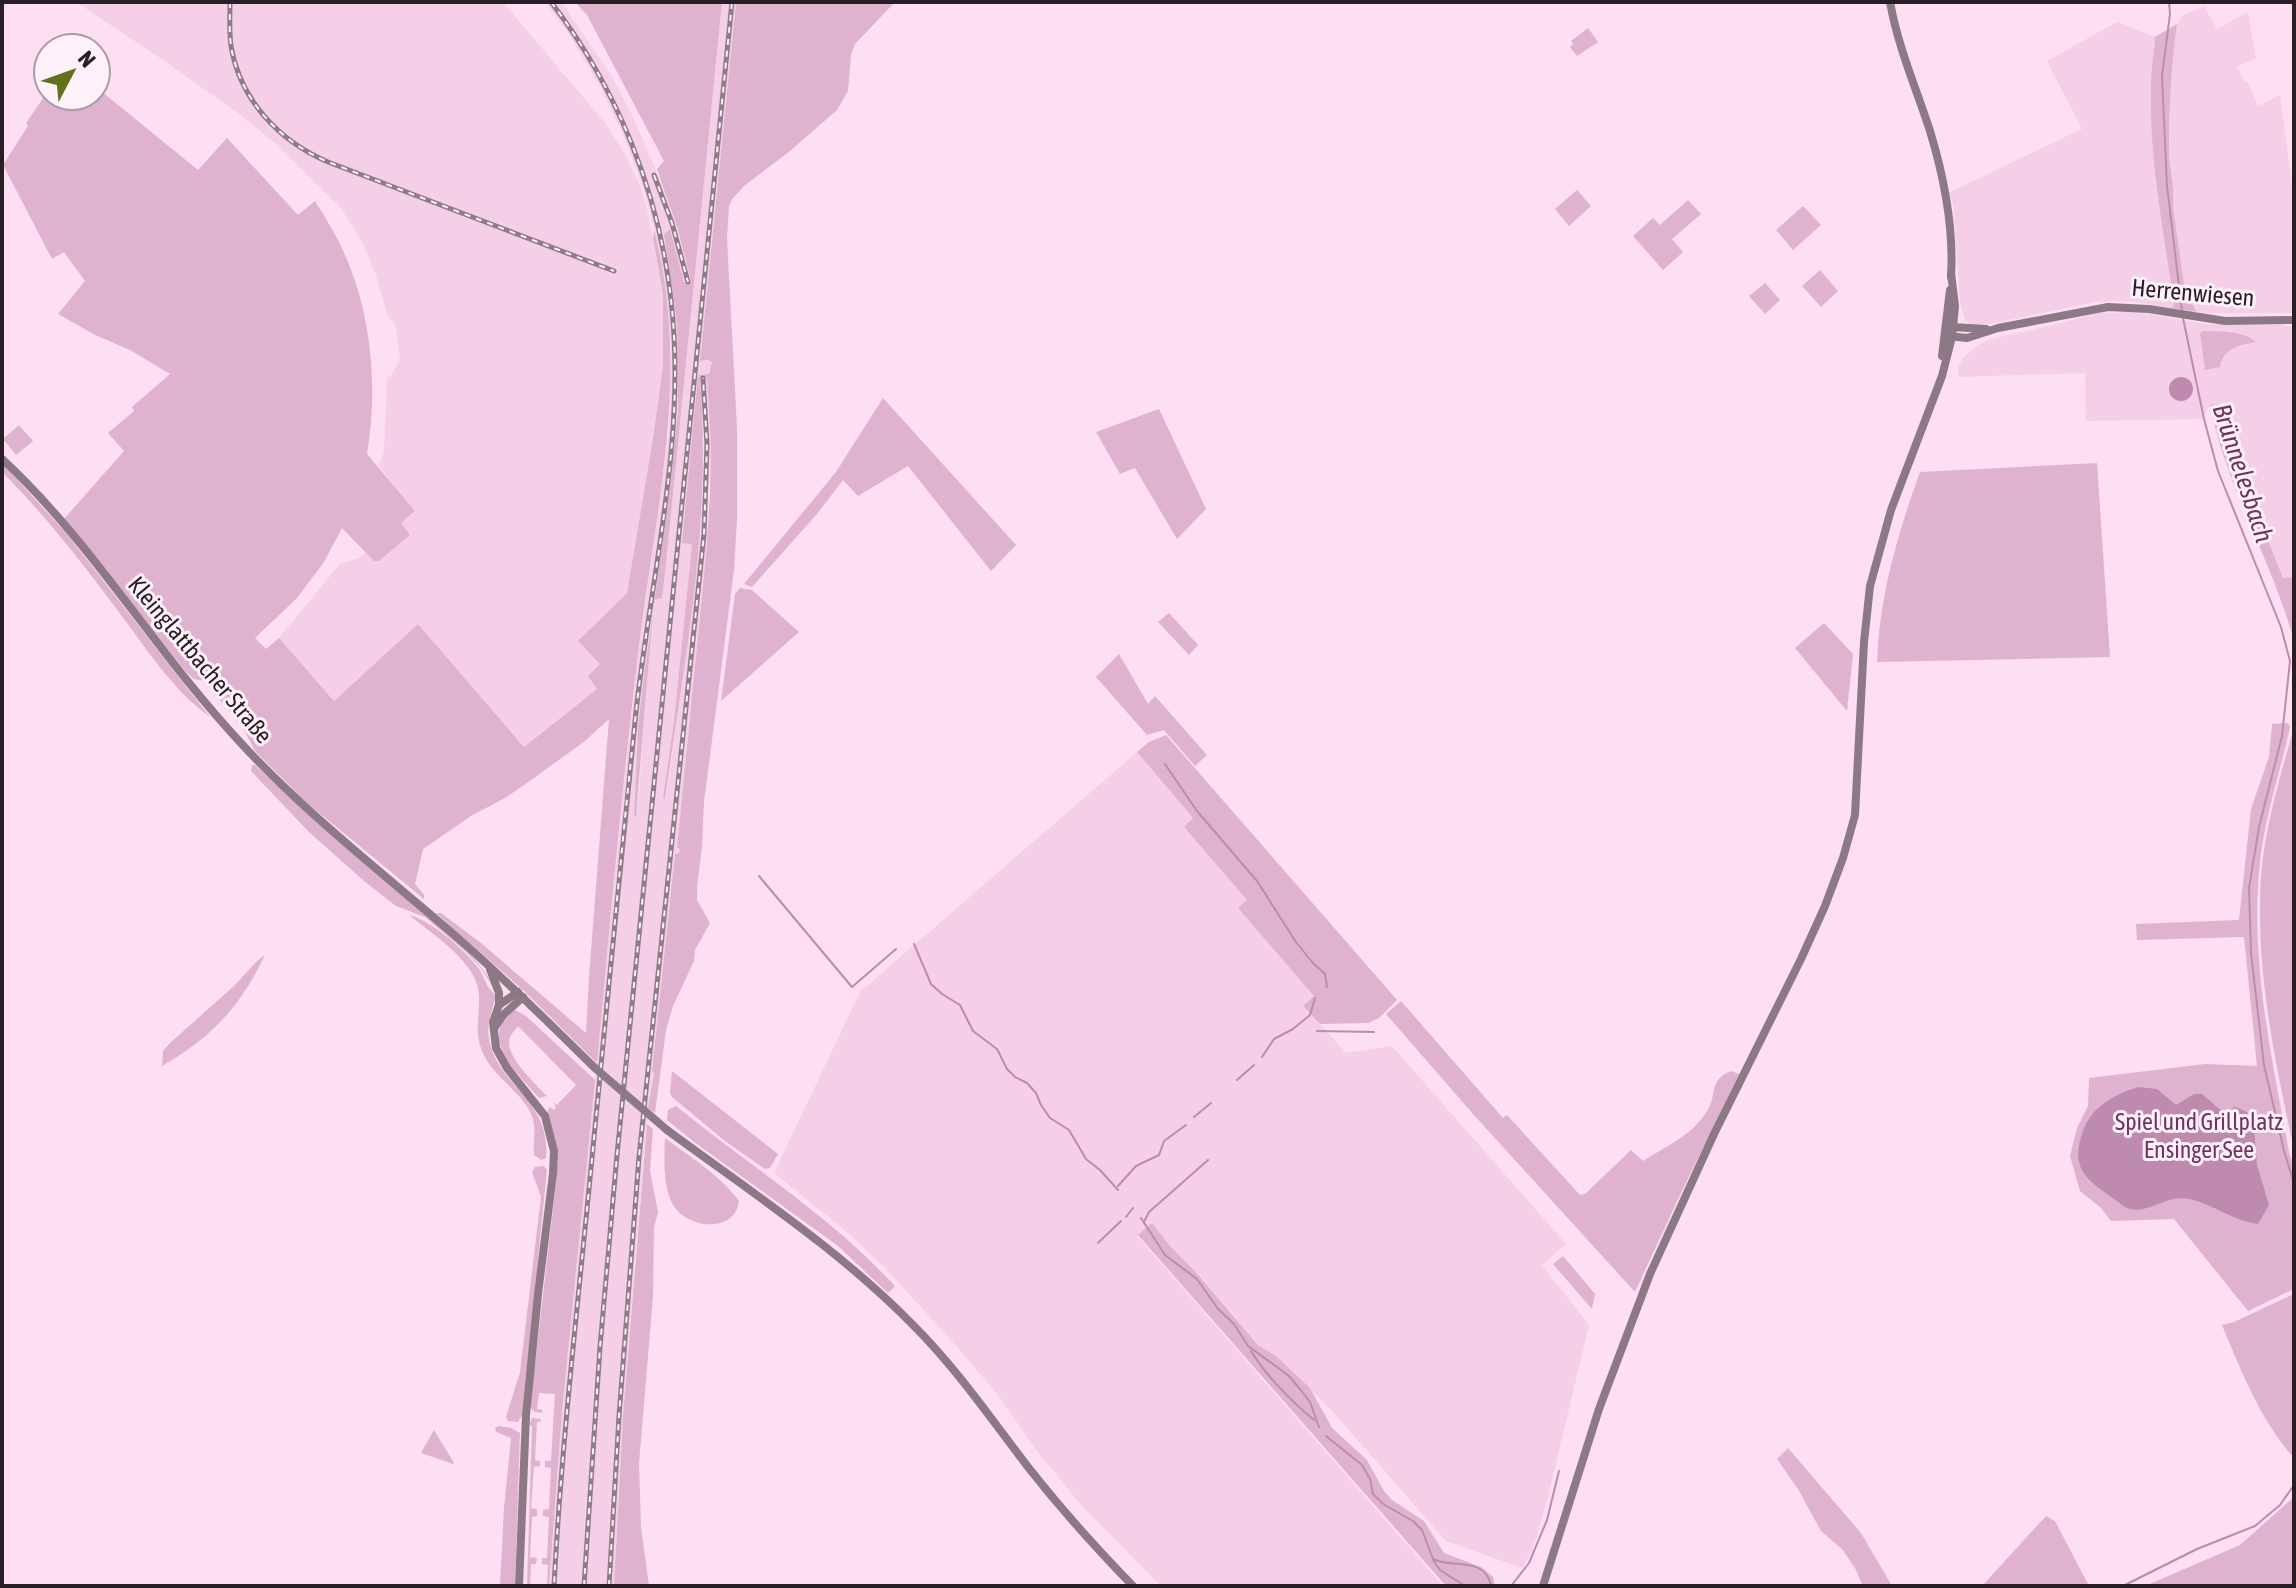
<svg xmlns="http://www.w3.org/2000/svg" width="2296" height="1588" viewBox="0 0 2296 1588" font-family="'Asap Condensed',sans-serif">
<rect width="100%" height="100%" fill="#fddef2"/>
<g fill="#f5cfe8" fill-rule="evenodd">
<polygon points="76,2 503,2 605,123 625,154 639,183 647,208 663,294 663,366 654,432 627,593 579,641 600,664 598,688 524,747 418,624 334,701 279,638 340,564 359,558 366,552 371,559 401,523 414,512 379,466 384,452 387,377 390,377 400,360 396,326 387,314 377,278 364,245 341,208 274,142 235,111 163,60"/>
<path d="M 545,2 L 561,2 L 611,75 L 633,117 L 665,191 L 692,281 L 684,282 L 670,230 L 665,234 L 665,239 L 677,322 L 678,411 L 674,456 L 654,599 L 661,598 L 668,544 L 722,2 L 736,2 L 700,360 L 712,362 L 709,374 L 698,375 L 683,542 L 692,544 L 674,721 L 663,798 L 666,798 L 692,615 L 703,494 L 704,444 L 700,379 L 707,378 L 711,444 L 706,555 L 678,838 L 677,848 L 680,849 L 679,854 L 675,854 L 652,1071 L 654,1072 L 652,1078 L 643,1160 L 623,1417 L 614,1586 L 549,1586 L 562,1411 L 627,754 L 640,642 L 669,433 L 671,345 L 667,299 L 657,241 L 644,190 L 623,134 L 600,86 L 569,34 ZM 653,605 L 639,793 L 634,816 L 638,727 Z"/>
<polygon points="2204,6 2217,29 2248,12 2256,58 2237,67 2244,82 2247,81 2258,106 2280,95 2294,200 2294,313 2199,313 2185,291 2173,207 2175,197 2169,155 2170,73 2177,24 2182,16"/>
<polygon points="2117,22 2155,37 2151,86 2152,123 2161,210 2174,304 2171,308 2133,301 2095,302 1990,324 1971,325 1965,320 1960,302 1954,209 1950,192 2082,129 2047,61"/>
<polygon points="2136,312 2206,324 2283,325 2294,328 2294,577 2283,579 2226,435 2219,404 2210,405 2202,419 2086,421 2085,373 1958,377 1958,367 1964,357 1978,345 1988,340 2100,313"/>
<polygon points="1137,752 1193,818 1184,827 1247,900 1239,908 1314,996 1304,1006 1346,1053 1392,1046 1566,1244 1542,1265 1589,1325 1547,1501 1532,1551 1522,1568 1446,1541 1333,1412 1288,1367 1258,1344 1196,1271 1170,1246 1152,1223 1137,1236 1443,1586 1161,1586 1084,1508 1036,1450 998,1395 951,1340 884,1267 847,1232 774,1173 860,992"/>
</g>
<g fill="#dfb3d0">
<polygon points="575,2 722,2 668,544 662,598 654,600 636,816 634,816 638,727 643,683 670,489 678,411 677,322 664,234 670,229 684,282 691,280 677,227 657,169 664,161 587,15"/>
<path d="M 736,2 L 895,2 L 855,44 L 851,55 L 848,91 L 837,110 L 790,151 L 744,186 L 733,198 L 729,206 L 727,239 L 737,428 L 737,520 L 734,570 L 704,802 L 702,847 L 697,887 L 697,900 L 710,923 L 695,950 L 694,961 L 673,1006 L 666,1030 L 655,1113 L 648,1108 L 654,1073 L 652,1071 L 675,854 L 679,853 L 680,849 L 677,848 L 678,838 L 706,555 L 710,494 L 711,444 L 707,378 L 700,379 C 712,521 685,659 665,799 L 663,798 L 674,721 L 692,544 L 682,543 L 698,375 L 709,374 L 712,362 L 707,360 L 700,361 Z"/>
<path d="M 2177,24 C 2171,66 2169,108 2169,150 C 2169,169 2176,188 2173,207 L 2185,291 L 2197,312 L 2171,308 L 2174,304 C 2164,233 2149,159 2151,87 C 2151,70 2154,54 2155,37 Z"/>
<polygon points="1588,28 1598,42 1577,56 1570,47 1573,44 1571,41"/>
<path d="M 96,87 L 198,170 L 227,138 L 298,215 L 315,201 C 326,219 337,236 345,255 C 372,316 378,389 367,454 L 415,511 L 401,523 L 410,535 L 379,561 L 374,561 L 342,528 L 324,562 L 297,598 L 255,638 L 266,649 L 279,638 L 334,701 L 418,624 L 524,747 L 597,689 L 588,676 L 600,664 L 578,641 L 627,593 L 654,432 L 663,366 L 663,294 L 653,238 L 654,230 C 691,371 656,506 639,646 C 622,784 610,924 597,1063 L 523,990 L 436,913 L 441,913 L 481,943 L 586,1033 L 589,977 L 609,719 L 585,741 L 534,778 L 505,798 L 471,816 L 423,849 L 415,884 L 424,895 L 424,899 L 306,802 L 255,751 L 242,726 L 204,681 L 194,679 L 186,672 L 63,520 L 124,451 L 108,433 L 134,411 L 132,407 L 170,374 L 130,350 L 95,335 L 58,314 L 85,281 L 64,252 L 52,259 L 3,165 L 28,126 L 26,123 L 48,91 L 48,96 L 96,96 Z"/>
<polygon points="1577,190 1591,206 1569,226 1555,209"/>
<polygon points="1688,200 1701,214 1672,239 1683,252 1663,270 1633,236 1653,218 1660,225"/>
<polygon points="1803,206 1821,225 1793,250 1776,230"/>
<polygon points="1820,270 1838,291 1821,307 1802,286"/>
<polygon points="1765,283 1780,300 1765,314 1749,296"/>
<path d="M 2203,331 C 2221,332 2242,330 2256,342 C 2240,345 2223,348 2220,367 L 2205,370 L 2200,333 Z"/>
<polygon points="883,398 1016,545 991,571 908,466 858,496 843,480 817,514 752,587 744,584 836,472"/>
<path d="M 2219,404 L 2226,435 L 2283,578 L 2294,577 L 2294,641 C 2272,560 2226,487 2210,405 Z"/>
<polygon points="1159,409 1206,509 1177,539 1135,468 1120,474 1096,432"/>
<polygon points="19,425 33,441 16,455 3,439"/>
<path d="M 2,463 L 66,533 L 210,717 C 173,690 148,651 121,615 C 84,565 46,516 2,472 Z"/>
<path d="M 2097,463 L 2110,657 L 1877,662 C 1879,597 1898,533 1920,472 Z"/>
<polygon points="740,588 752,590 799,632 721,701 735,594"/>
<polygon points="1169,613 1198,645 1189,655 1158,622"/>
<polygon points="1824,623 1853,654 1847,711 1795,648"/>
<polygon points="1119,654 1148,704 1155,696 1207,755 1195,766 1164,730 1147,735 1096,677"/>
<path d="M 2288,723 L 2290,727 C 2281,769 2267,810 2261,853 C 2248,952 2271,1054 2289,1152 L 2294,1167 L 2294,1289 L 2248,1311 L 2174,1219 L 2111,1221 L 2101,1208 L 2080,1191 L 2070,1156 L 2077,1128 L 2088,1106 L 2089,1078 L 2205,1064 L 2257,1066 L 2244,937 L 2137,940 L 2136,924 L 2239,920 L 2251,809 L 2269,757 L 2272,724 Z"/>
<path d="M 2294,728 L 2294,1150 C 2275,1061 2255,970 2261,877 C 2265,826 2280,776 2294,728 Z"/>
<polygon points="1166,735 1397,1000 1379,1018 1368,1023 1320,1024 1303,1006 1314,996 1238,908 1247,900 1184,827 1193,818 1137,752 1149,742"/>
<path d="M 252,765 L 255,765 C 296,804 338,841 381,877 C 414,905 479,951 495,990 L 480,967 L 465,951 L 425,917 L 396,906 L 364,881 L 309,832 L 251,771 Z"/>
<path d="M 409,915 C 432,921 465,950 479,969 C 485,978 487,990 496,995 C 493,1009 486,1024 489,1038 C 496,1086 551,1098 546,1158 L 541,1160 L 534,1155 C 533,1144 536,1131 533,1119 C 525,1093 492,1077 482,1051 C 474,1032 480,1015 479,996 C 479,963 432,934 409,915 Z"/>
<path d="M 265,955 C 240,1007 212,1037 162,1066 L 163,1051 L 170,1043 L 234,986 L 257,961 Z"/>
<path d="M 1401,1001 L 1503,1118 L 1507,1115 L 1580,1195 L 1585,1194 L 1631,1150 L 1643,1161 C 1666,1146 1692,1136 1707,1111 C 1718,1094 1708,1080 1731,1071 L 1739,1074 L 1680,1195 L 1635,1292 L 1473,1114 L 1386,1014 Z"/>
<path d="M 515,1010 L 526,1016 L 595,1080 L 562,1411 L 549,1586 L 547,1586 L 548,1565 L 542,1564 L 542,1558 L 547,1558 L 549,1517 L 543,1516 L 543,1510 L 549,1509 L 551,1468 L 545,1467 L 545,1461 L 551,1461 L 555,1394 L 539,1393 L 537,1409 L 543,1410 L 542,1413 L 533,1411 L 530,1405 L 557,1176 L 557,1149 L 547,1112 L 550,1107 L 554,1110 L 556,1107 L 553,1102 L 557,1105 L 576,1085 L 518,1026 C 514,1031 509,1036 509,1043 C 509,1059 536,1085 547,1096 L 539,1098 L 507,1062 L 498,1039 L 501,1022 Z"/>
<polygon points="672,1071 778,1154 770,1168 765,1169 725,1141 672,1097 670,1093"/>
<path d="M 676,1106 C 750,1166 830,1216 895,1286 L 888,1293 L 838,1246 L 694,1142 L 667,1120 L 668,1110 Z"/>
<polygon points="647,1124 653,1129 650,1171 658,1212 654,1227 653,1297 639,1463 641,1527 649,1586 614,1586 623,1417"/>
<path d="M 665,1138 C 690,1157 720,1175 739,1201 C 735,1235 683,1229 671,1201 C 663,1181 664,1159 665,1138 Z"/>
<polygon points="544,1166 547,1170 522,1415 518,1422 508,1421 506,1417 520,1372 541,1197 532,1172 535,1167"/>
<polygon points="1152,1223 1170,1246 1195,1271 1258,1345 1276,1356 1310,1388 1332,1428 1367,1460 1384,1491 1392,1500 1424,1521 1444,1553 1481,1567 1493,1577 1495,1586 1446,1586 1138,1235"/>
<polygon points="1563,1256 1595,1294 1592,1309 1553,1264"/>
<path d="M 2294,1294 L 2294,1458 C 2261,1421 2241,1371 2222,1325 L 2234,1322 Z"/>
<polygon points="532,1418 540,1419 542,1421 537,1422 535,1460 540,1461 540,1466 534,1467 531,1508 537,1509 537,1516 532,1517 530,1557 537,1558 536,1564 531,1564 530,1586 527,1586 532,1426 529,1425"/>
<polygon points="499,1426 511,1428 520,1433 515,1586 500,1586 504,1508 511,1438 496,1432 495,1428"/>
<polygon points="434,1430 454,1463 453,1464 421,1453"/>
<polygon points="1788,1448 1861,1533 1892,1586 1863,1586 1855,1568 1842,1549 1821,1531 1798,1489 1777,1459"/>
<polygon points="2294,1497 2294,1586 2145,1586 2240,1545"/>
<polygon points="2046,1516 2055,1521 2089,1586 1982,1586"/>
</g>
<g fill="#be8bae">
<circle cx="2181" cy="389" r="12"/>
<path d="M 2138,1087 L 2157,1089 L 2176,1105 L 2194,1094 L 2202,1094 L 2224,1113 L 2235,1107 L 2247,1112 L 2254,1127 L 2257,1165 L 2269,1205 L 2258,1224 C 2233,1221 2213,1204 2189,1199 C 2166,1194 2152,1213 2130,1209 C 2123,1207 2116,1200 2110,1196 C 2082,1177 2071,1165 2083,1131 C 2091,1107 2115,1094 2138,1087 Z"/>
</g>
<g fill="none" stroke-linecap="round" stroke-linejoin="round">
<g stroke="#be8bae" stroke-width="2">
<polyline points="2169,2 2170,14 2162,76 2167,186 2182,311"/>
<polyline points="2183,318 2204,419 2218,471 2281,627 2290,661 2282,736 2259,827 2249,888 2251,953 2264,1065 2284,1151 2294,1183"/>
<polyline points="1165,764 1197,811 1257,881 1296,942 1312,962 1325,974 1327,987"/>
<polyline points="759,876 852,987 896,949"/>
<polyline points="914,944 931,984 942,994 960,1005 973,1031 997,1049 1007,1069 1015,1077 1027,1083 1036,1093 1041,1105 1050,1118 1069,1130 1086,1159 1100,1170 1118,1190"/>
<polyline points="1317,1031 1374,1032"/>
<polyline points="1262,1057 1274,1039 1293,1029 1310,1015 1315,998"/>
<polyline points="1237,1080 1254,1065"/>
<polyline points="1194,1117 1211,1103"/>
<polyline points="1118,1186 1136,1166 1159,1155 1164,1141 1186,1125"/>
<polyline points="1126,1217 1133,1208"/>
<polyline points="1141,1218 1165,1255 1197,1279 1218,1309 1234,1324 1248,1346 1289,1376 1300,1389 1310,1402 1319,1427"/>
<polyline points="1144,1222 1149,1212 1208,1160"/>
<polyline points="1098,1243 1121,1221"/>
<path d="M 1251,1351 C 1267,1377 1290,1400 1314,1420"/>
<path d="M 1326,1436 L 1362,1465 L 1370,1479 L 1373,1494 L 1383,1504 L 1413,1521 L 1422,1530 L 1433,1559 C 1453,1569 1486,1556 1491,1586"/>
<polyline points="1433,1560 1440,1570 1465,1586"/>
<polyline points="1511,1586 1529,1563 1547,1520 1559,1471"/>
<polyline points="2123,1586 2197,1549 2255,1526 2280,1505 2294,1485"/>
</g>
<g stroke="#8c7985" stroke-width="8">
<path d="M 1890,2 C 1898,47 1916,88 1930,131 C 1944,177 1954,229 1951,277"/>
<polyline points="1952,327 1986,329"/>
<polyline points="1948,336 1967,338 1998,328 2108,307 2149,309 2225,321 2294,320"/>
<polyline points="1942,356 1950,290"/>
<path d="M 2,459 C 92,542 155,651 239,741 C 306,814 384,874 459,939 C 506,980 550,1024 595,1068"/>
<polyline points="490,969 499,993 499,1005 493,1022 496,1048 507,1068 545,1116 554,1151 553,1174 538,1294 526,1415 519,1586"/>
<polyline points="499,1005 518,992"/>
<polyline points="495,1027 503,1015 523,997"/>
<path d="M 667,1130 C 751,1192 840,1250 914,1326 C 957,1369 991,1419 1028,1467 C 1061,1509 1096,1548 1133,1586"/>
<polyline points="1543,1586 1599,1409 1650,1274 1714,1134 1801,959 1825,906 1843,858 1855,815 1864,642 1870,586 1891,510 1942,376 1952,337 1955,306 1951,273"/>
</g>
<g stroke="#907b89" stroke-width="5">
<g id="rail">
<path d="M 230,2 C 230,17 229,32 231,46 C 240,100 279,141 328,162 L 614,271"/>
<path d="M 551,2 C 617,88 659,192 671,300 C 687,438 651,575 636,712 C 619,871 605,1030 589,1189 C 576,1321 561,1453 554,1586"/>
<polyline points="654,175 672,223 688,282"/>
<polyline points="584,1586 600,1347 617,1155 732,2"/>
<polyline points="609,1586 619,1416 639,1157 704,534 707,444 703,378"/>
</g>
</g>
<use href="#rail" stroke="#fef1fa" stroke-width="2" stroke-dasharray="6" stroke-linecap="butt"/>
<polyline stroke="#8c7985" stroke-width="8" points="595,1068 667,1130"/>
</g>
<g text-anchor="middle" stroke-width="6" stroke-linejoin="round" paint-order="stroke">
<g font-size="24" fill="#291e26" stroke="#fef1fa">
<text transform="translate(2193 293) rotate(5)" y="8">Herrenwiesen</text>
<text transform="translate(200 660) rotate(50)" y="8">Kleinglattbacher Straße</text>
</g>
<g font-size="24" fill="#713361" stroke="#fef1fa">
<text x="2199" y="1130">Spiel und Grillplatz<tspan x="2199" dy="28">Ensinger See</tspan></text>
</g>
<g font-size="26" font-style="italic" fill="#713360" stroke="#fef1fa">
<text transform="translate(2243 473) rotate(72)" y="9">Brünnelesbach</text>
</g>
</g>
<rect width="2296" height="1588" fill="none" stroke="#291e26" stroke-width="8"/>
<g transform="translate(72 72) rotate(49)"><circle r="38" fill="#fef1fa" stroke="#a99da5" stroke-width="2"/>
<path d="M0-6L14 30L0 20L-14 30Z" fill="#64711b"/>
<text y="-12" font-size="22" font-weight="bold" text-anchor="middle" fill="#291e26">N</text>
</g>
</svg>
